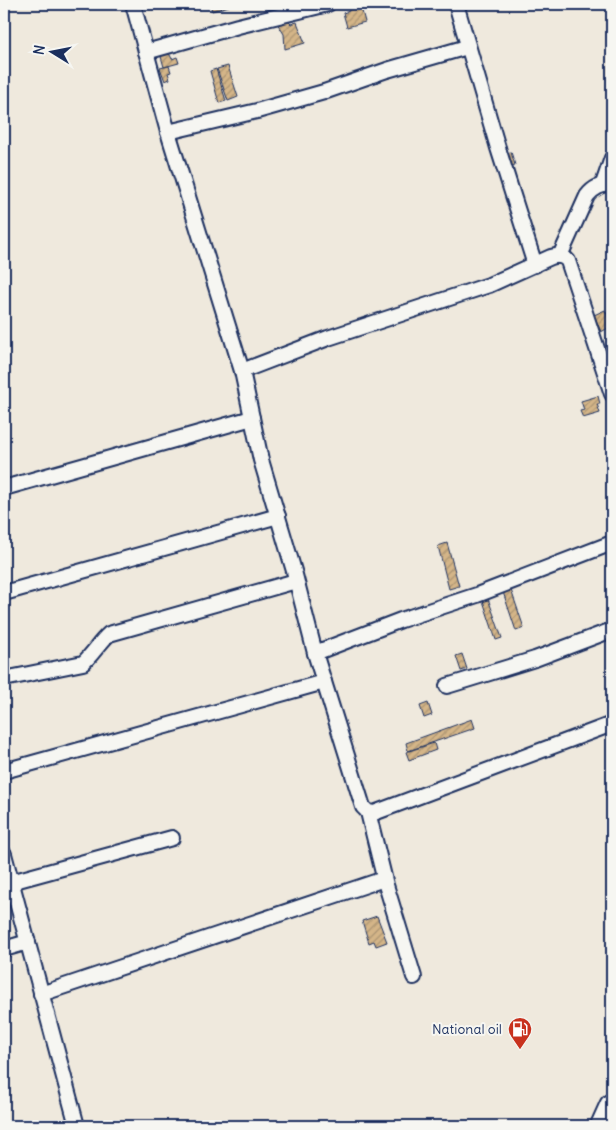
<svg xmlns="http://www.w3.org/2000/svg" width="616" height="1130" viewBox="0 0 616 1130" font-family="Delius,sans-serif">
<defs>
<pattern id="building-hatch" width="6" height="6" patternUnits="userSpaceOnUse" patternTransform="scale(1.25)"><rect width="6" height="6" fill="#d4b588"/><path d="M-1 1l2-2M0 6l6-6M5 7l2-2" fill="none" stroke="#ab9472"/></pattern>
</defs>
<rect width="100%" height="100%" fill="#efe9dd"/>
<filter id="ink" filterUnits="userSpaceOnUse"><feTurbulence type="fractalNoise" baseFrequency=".02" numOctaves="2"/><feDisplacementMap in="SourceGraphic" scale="10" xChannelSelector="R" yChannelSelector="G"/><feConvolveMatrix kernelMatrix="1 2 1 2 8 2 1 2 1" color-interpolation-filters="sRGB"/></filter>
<g filter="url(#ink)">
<g fill="url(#building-hatch)" stroke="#1b2f5e">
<polygon points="210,4 228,4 229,6 212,11"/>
<polygon points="360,4 365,22 347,27 343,13 349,11 348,6"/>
<polygon points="286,19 291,24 297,22 305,43 285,49 284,34 277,23"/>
<polygon points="167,49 172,59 177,57 179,63 164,67 160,53"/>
<polygon points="169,66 171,72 168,73 170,79 165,81 160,68"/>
<polygon points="228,66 238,97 228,101 217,69"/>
<polygon points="216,69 226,101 219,103 210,71"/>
<polygon points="511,152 515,165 506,167 502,154"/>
<polygon points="605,310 612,326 601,332 594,315"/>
<polygon points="598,396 600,404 597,404 600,413 583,418 580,411 584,410 581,401"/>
<polygon points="447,543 459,586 449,589 438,546"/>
<polygon points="509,584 524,628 516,631 501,586"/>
<polygon points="486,593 502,638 496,640 481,595"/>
<polygon points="462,654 467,669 461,671 456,656"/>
<polygon points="428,703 432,715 424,718 420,706"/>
<polygon points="472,719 475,728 408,751 406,743"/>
<polygon points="434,743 436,750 409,760 406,752"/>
<polygon points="377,916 387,942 376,946 374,941 369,943 362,921"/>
</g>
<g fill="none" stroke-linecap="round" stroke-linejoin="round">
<g stroke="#1b2f5e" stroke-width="18">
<g id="street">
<polyline points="133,4 168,132 242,371 261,460 294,571 315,653 363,807 368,812 374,813 612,724"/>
<polyline points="456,4 498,148 535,265"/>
<polyline points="146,52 238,26 328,4"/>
<polyline points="168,132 257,111 324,92 387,70 467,47"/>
<polyline points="603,184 612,158"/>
<path d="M 560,256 L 587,196 C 594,187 601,185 612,183"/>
<path d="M 242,371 L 328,338 L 489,285 L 551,257 C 558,255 563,255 568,261 L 612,394"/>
<polyline points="4,488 252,418"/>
<polyline points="4,593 278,516"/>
<polyline points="315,653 401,620 477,595 612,543"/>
<path d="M 4,679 L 83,663 C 93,654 99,643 109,634 L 296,581"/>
<polyline points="447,686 535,659 612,630"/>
<polyline points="4,771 324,682"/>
<polyline points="368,812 386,885 414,977"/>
<polyline points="4,854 77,1126"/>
<polyline points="11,882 172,838"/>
<polyline points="4,949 28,942"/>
<polyline points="41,994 384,879"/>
</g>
</g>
<g stroke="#1b2f5e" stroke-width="28">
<polyline id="highway" points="603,1126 612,1106"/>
</g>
<use href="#street" stroke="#f6f6f2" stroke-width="14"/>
<use href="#highway" stroke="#f6f6f2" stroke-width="24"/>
</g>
</g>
<defs>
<g id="fuel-pin" transform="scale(1.25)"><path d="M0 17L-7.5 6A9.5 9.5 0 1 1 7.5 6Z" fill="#c8321e" stroke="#f6f6f2"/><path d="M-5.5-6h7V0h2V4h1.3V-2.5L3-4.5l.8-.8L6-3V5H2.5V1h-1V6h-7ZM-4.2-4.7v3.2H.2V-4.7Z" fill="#fff"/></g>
</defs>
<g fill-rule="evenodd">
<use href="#fuel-pin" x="520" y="1029"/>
</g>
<g text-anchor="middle" stroke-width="4" stroke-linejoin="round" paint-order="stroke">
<g font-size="14" fill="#1b2f5e" stroke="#f6f6f2" text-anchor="end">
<text x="502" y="1034">National oil</text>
</g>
</g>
<rect width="616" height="1130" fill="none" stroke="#f6f6f2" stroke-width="20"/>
<rect x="10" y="10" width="596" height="1110" fill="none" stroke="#1b2f5e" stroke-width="2" filter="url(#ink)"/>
<g transform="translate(52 52) rotate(280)" stroke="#f6f6f2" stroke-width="4" paint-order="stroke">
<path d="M0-4L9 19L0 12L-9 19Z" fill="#1b2f5e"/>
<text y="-8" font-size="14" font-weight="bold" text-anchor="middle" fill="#1b2f5e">N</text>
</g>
</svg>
